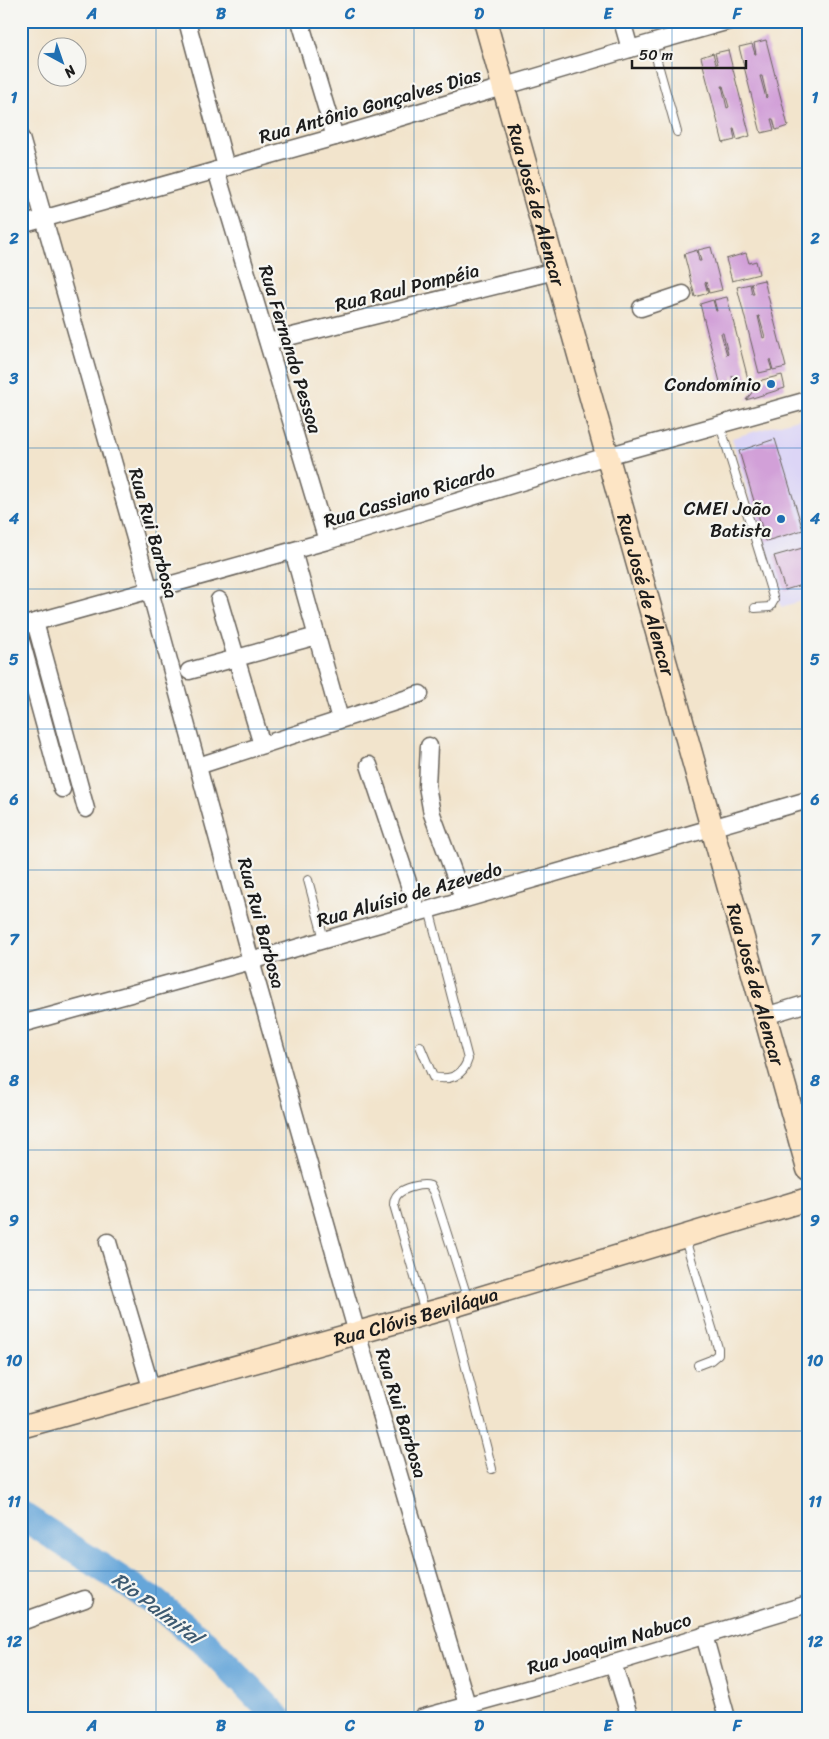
<svg xmlns="http://www.w3.org/2000/svg" width="829" height="1739" viewBox="0 0 829 1739" font-family="Sriracha,sans-serif">
<rect width="100%" height="100%" fill="#f6f6f2"/>
<filter id="ink" filterUnits="userSpaceOnUse"><feTurbulence type="fractalNoise" baseFrequency=".02" numOctaves="2"/><feDisplacementMap in="SourceGraphic" scale="10" xChannelSelector="R" yChannelSelector="G"/><feConvolveMatrix kernelMatrix="1 2 1 2 8 2 1 2 1" color-interpolation-filters="sRGB"/></filter>
<filter id="wash" filterUnits="userSpaceOnUse"><feTurbulence type="fractalNoise" baseFrequency=".0096" numOctaves="4" result="noise"/><feDisplacementMap in="SourceGraphic" scale="20" xChannelSelector="R" yChannelSelector="G"/><feGaussianBlur stdDeviation="1.12" result="paint"/><feColorMatrix in="noise" values="0 0 0 0 0 0 0 0 0 0 0 0 0 0 0 0 0 1.4 0 .05"/><feComposite in="paint" operator="in"/></filter>
<g filter="url(#wash)">
<rect width="100%" height="100%" fill="#f2e4cc"/>
<polygon fill="#dcd5f6" points="808,416 808,599 781,607 732,438"/>
<g fill="none" stroke-linecap="round" stroke-linejoin="round">
<polyline stroke="#66a6d9" stroke-width="28" points="21,1515 155,1602 207,1645 278,1718"/>
</g>
<g id="blocks">
<g fill="#d2a0d8" fill-rule="evenodd">
<path d="M 766,40 L 788,126 L 776,130 L 773,119 L 771,119 L 774,130 L 761,133 L 739,47 L 752,44 L 755,54 L 756,54 L 754,43 ZM 760,76 L 762,76 L 767,97 L 766,98 Z"/>
<path d="M 728,50 L 750,136 L 737,140 L 734,129 L 733,129 L 735,140 L 723,143 L 701,57 L 713,53 L 716,64 L 718,64 L 715,53 ZM 722,86 L 723,86 L 729,107 L 727,108 Z"/>
<polygon points="711,247 722,290 709,293 706,282 705,283 708,293 695,297 684,254 697,250 699,261 701,261 698,250"/>
<polygon points="746,253 749,263 756,261 759,274 732,281 726,259"/>
<path d="M 764,280 L 786,367 L 773,370 L 770,359 L 769,360 L 772,370 L 759,373 L 737,287 L 750,284 L 752,294 L 754,294 L 751,283 ZM 758,316 L 759,316 L 765,337 L 763,338 Z"/>
<path d="M 727,297 L 749,383 L 736,387 L 734,376 L 732,376 L 735,387 L 722,390 L 700,304 L 713,300 L 716,311 L 717,311 L 714,300 ZM 721,333 L 723,333 L 728,354 L 727,355 Z"/>
<polygon points="782,375 785,388 746,400 762,380"/>
<polygon points="775,439 803,530 766,541 739,451"/>
<polygon points="808,545 808,583 785,590 774,556 806,547"/>
</g>
</g>
</g>
<g filter="url(#ink)">
<use href="#blocks" fill-opacity="0" stroke="#67625a" stroke-width="1"/>
<g fill="none" stroke-linecap="round" stroke-linejoin="round">
<g stroke="#67625a" stroke-width="10">
<g id="lane">
<polyline points="652,43 677,132"/>
<polyline points="720,425 774,600 770,607 755,608"/>
<polyline points="308,880 324,939"/>
<path d="M 420,1046 L 433,1077 C 450,1081 463,1076 468,1059 L 429,909"/>
<polyline points="685,1239 718,1348 718,1354 711,1360 698,1365"/>
<polyline points="451,1309 492,1469"/>
<path d="M 425,1312 L 394,1205 C 394,1200 395,1197 398,1194 C 404,1188 422,1183 430,1186 L 434,1193 L 468,1300"/>
</g>
</g>
<g stroke="#67625a" stroke-width="19">
<g id="street">
<polyline points="187,21 226,167"/>
<polyline points="300,21 335,137"/>
<polyline points="622,21 630,49"/>
<polyline points="21,138 150,591 251,961 357,1333 471,1718"/>
<polyline points="216,170 327,541"/>
<polyline points="21,225 335,137 630,49 729,21"/>
<polyline points="641,308 683,294"/>
<polyline points="268,342 555,271"/>
<polyline points="293,551 340,719"/>
<polyline points="219,600 262,745"/>
<polyline points="35,622 86,809"/>
<polyline points="21,626 327,541 607,456 808,400"/>
<polyline points="21,640 62,789"/>
<polyline points="189,671 317,636"/>
<polyline points="429,746 427,786 432,814 463,898"/>
<polyline points="369,765 418,912"/>
<polyline points="198,766 420,694"/>
<polyline points="765,1016 808,1003"/>
<polyline points="21,1024 251,961 808,800"/>
<polyline points="108,1242 152,1391"/>
<polyline points="21,1622 85,1599"/>
<polyline points="704,1635 727,1718"/>
<polyline points="613,1663 630,1718"/>
<polyline points="421,1718 552,1682 808,1604"/>
</g>
</g>
<g stroke="#67625a" stroke-width="25">
<g id="secondary">
<path id="s1" d="M 485,21 L 808,1169"/>
<path id="s2" d="M 21,1427 L 450,1307 L 808,1199"/>
</g>
</g>
<use href="#lane" stroke="#fff" stroke-width="8"/>
<use href="#street" stroke="#fff" stroke-width="16"/>
<use href="#secondary" stroke="#fde5c5" stroke-width="22"/>
</g>
</g>
<path fill="none" stroke="#1f6fb2" stroke-width="1" stroke-opacity="0.55" d="M 156,21 L 156,1718M 286,21 L 286,1718M 414,21 L 414,1718M 544,21 L 544,1718M 672,21 L 672,1718M 21,168 L 808,168M 21,308 L 808,308M 21,448 L 808,448M 21,589 L 808,589M 21,729 L 808,729M 21,870 L 808,870M 21,1010 L 808,1010M 21,1150 L 808,1150M 21,1290 L 808,1290M 21,1431 L 808,1431M 21,1571 L 808,1571"/>
<g fill="#1f6fb2" stroke="#f6f6f2" stroke-width="2">
<circle cx="771" cy="384" r="5"/>
<circle cx="781" cy="519" r="5"/>
</g>
<g text-anchor="middle" stroke-width="4.5" stroke-linejoin="round" paint-order="stroke">
<g font-size="19" fill="#1c1c1c" stroke="#f6f6f2">
<text transform="translate(370 105) rotate(-16)" y="7">Rua Antônio Gonçalves Dias</text>
<text dy="7" stroke="none"><textPath href="#s1" startOffset="191">Rua José de Alencar</textPath></text>
<text transform="translate(407 287) rotate(-14)" y="7">Rua Raul Pompéia</text>
<text transform="translate(291 349) rotate(73)" y="7">Rua Fernando Pessoa</text>
<text transform="translate(409 495) rotate(-17)" y="7">Rua Cassiano Ricardo</text>
<text transform="translate(154 533) rotate(74)" y="7">Rua Rui Barbosa</text>
<text dy="7" stroke="none"><textPath href="#s1" startOffset="596">Rua José de Alencar</textPath></text>
<text transform="translate(409 894) rotate(-16)" y="7">Rua Aluísio de Azevedo</text>
<text transform="translate(262 923) rotate(75)" y="7">Rua Rui Barbosa</text>
<text dy="7" stroke="none"><textPath href="#s1" startOffset="1001">Rua José de Alencar</textPath></text>
<text dy="7" stroke="none"><textPath href="#s2" startOffset="410">Rua Clóvis Beviláqua</textPath></text>
<text transform="translate(402 1413) rotate(73)" y="7">Rua Rui Barbosa</text>
<text transform="translate(609 1643) rotate(-17)" y="7">Rua Joaquim Nabuco</text>
</g>
<g font-size="19" fill="#1c1c1c" stroke="#f6f6f2" text-anchor="end">
<text x="761" y="391">Condomínio</text>
<text x="771" y="515">CMEI João<tspan x="771" dy="22">Batista</tspan></text>
</g>
<g font-size="20" font-style="italic" fill="#3d5a71" stroke="#f6f6f2">
<text transform="translate(157 1608) rotate(37)" y="7">Rio Palmital</text>
</g>
</g>
<rect width="829" height="1739" fill="none" stroke="#f6f6f2" stroke-width="55"/>
<g transform="translate(62 62) rotate(140)"><circle r="24" fill="#f6f6f2" stroke="#9f9f9c"/>
<path d="M0-4L9 19L0 12L-9 19Z" fill="#1f6fb2"/>
<text y="-8" font-size="14" font-weight="bold" text-anchor="middle" fill="#1c1c1c">N</text>
</g>
<path d="M632 60v8h114v-8" fill="none" stroke="#1c1c1c" stroke-width="2.5"/>
<text x="639" y="60" font-size="15" fill="#1c1c1c" stroke="#f6f6f2" stroke-width="4" paint-order="stroke">50 m</text>
<rect x="28" y="28" width="774" height="1684" fill="none" stroke="#1f6fb2" stroke-width="2"/>
<g font-size="16" text-anchor="middle" font-weight="bold" fill="#1f6fb2">
<text x="92" y="19">A</text>
<text x="221" y="19">B</text>
<text x="350" y="19">C</text>
<text x="479" y="19">D</text>
<text x="608" y="19">E</text>
<text x="737" y="19">F</text>
<text x="14" y="103">1</text>
<text x="815" y="103">1</text>
<text x="14" y="244">2</text>
<text x="815" y="244">2</text>
<text x="14" y="384">3</text>
<text x="815" y="384">3</text>
<text x="14" y="524">4</text>
<text x="815" y="524">4</text>
<text x="14" y="665">5</text>
<text x="815" y="665">5</text>
<text x="14" y="805">6</text>
<text x="815" y="805">6</text>
<text x="14" y="945">7</text>
<text x="815" y="945">7</text>
<text x="14" y="1086">8</text>
<text x="815" y="1086">8</text>
<text x="14" y="1226">9</text>
<text x="815" y="1226">9</text>
<text x="14" y="1366">10</text>
<text x="815" y="1366">10</text>
<text x="14" y="1507">11</text>
<text x="815" y="1507">11</text>
<text x="14" y="1647">12</text>
<text x="815" y="1647">12</text>
<text x="92" y="1731">A</text>
<text x="221" y="1731">B</text>
<text x="350" y="1731">C</text>
<text x="479" y="1731">D</text>
<text x="608" y="1731">E</text>
<text x="737" y="1731">F</text>
</g>
</svg>
